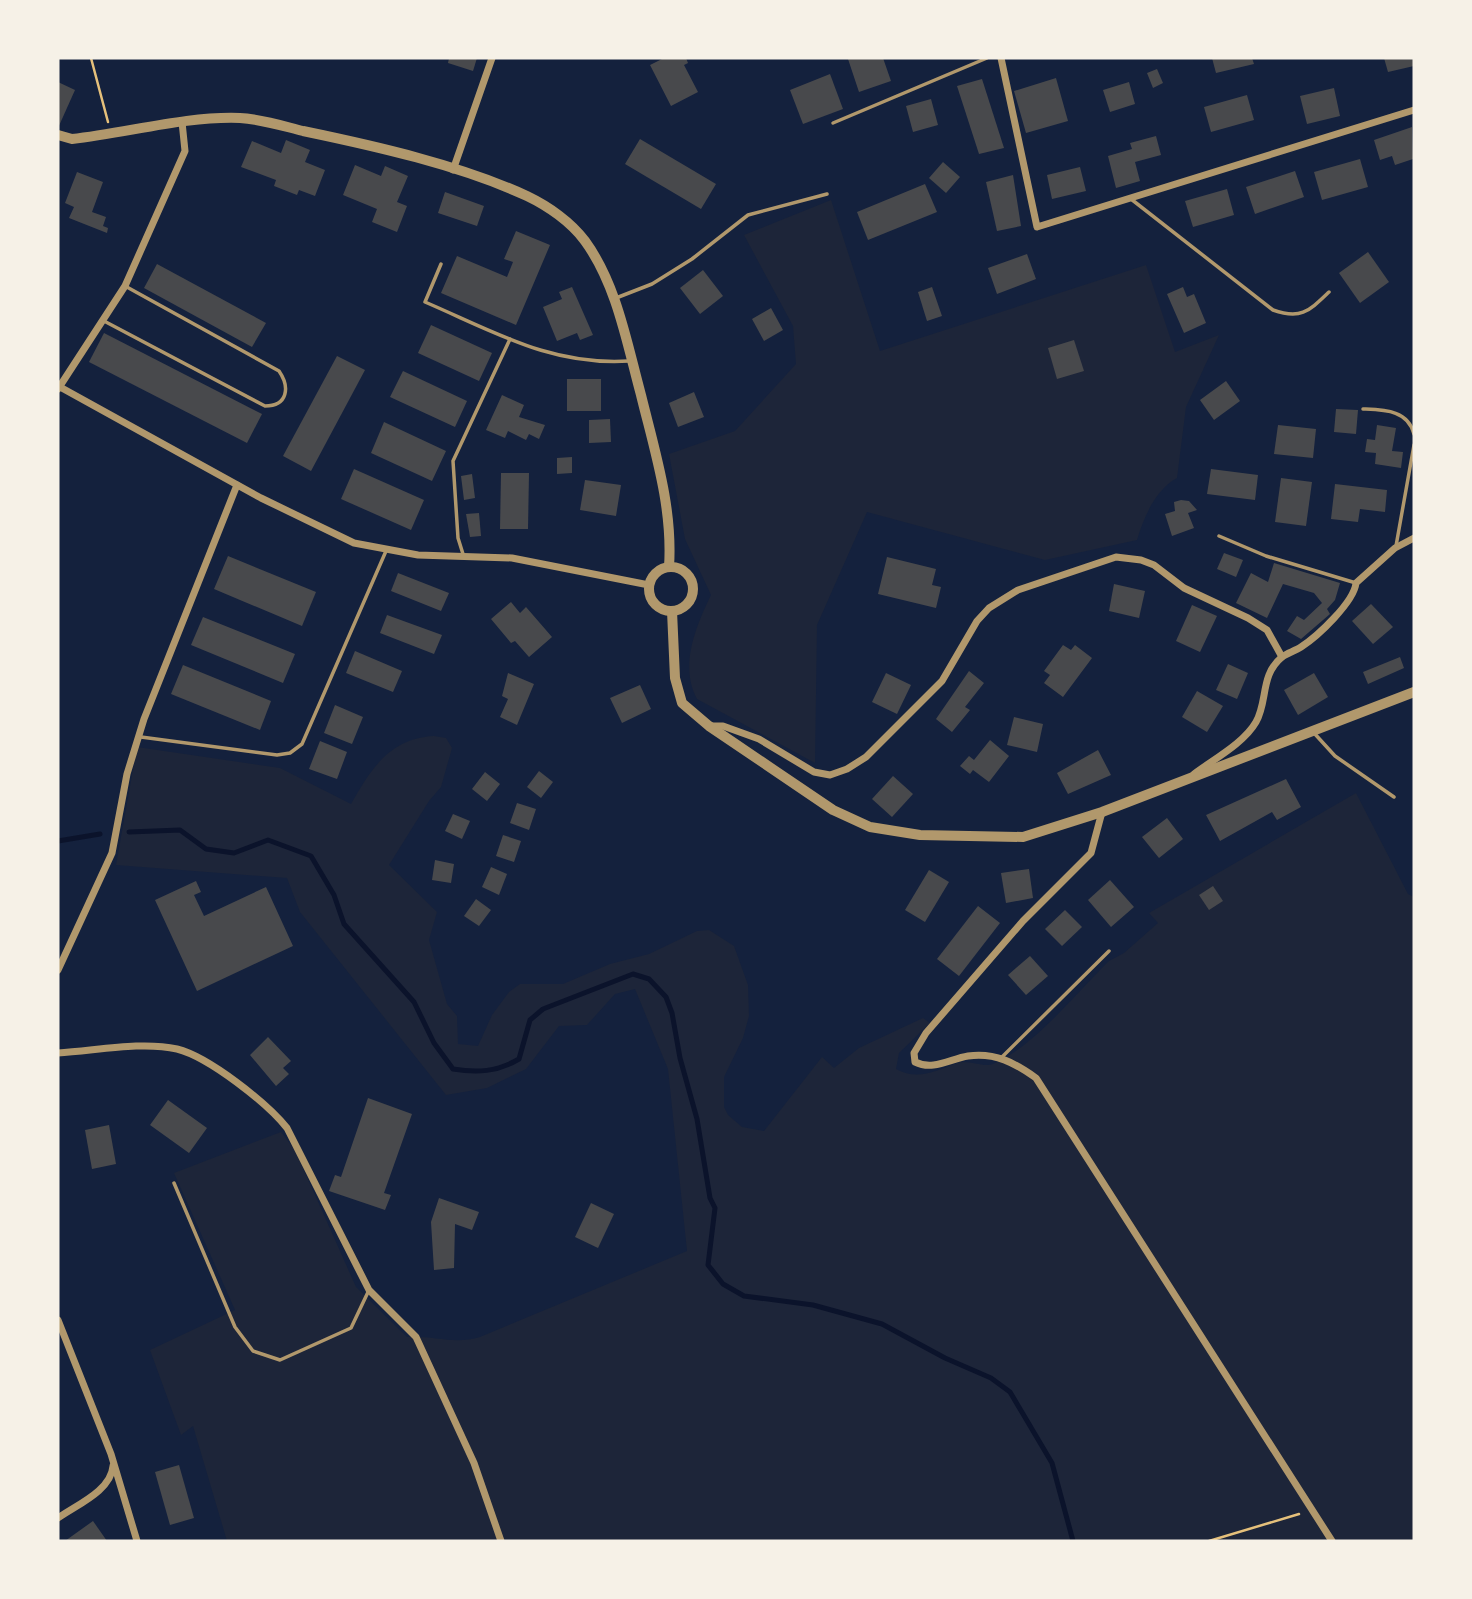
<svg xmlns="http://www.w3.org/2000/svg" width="1472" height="1599" viewBox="0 0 1472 1599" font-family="Ubuntu,sans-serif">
<rect width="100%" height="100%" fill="#14213d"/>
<g fill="#1d2539">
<path d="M 831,200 L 880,351 L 1146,265 L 1175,352 L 1219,335 L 1186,407 L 1177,478 C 1155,490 1144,517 1137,540 L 1045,560 L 867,512 L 817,625 L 815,763 L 697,699 C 679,666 696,626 711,595 L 685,539 L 669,454 L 735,431 L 796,364 L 793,326 L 744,235 Z"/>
<path d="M 434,736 L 446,738 L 452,748 L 441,787 L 429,801 L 389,865 L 437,912 L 429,940 L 447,1004 L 457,1016 L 458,1044 L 478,1046 L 492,1015 L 509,992 L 520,984 L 563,984 L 610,964 L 649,954 L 697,931 L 709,930 L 734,946 L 748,985 L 749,1016 L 743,1038 L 724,1077 L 724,1107 L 728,1115 L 742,1127 L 764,1131 L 822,1057 L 834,1068 L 859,1048 L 923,1018 L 930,1023 L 899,1053 L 896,1069 C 917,1081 936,1071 957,1063 C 969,1059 983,1068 993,1064 C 1035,1046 1076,993 1109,961 L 1124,953 L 1158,923 L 1149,913 L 1356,793 L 1408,894 L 1414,897 L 1414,1541 L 227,1541 L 193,1426 L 181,1435 L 150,1350 L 235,1310 L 174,1173 L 281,1132 L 295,1150 L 356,1287 L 407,1337 C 432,1335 454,1345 480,1337 L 687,1251 L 668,1069 L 635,989 L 615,994 L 587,1025 L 559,1026 L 526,1069 L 487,1088 L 446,1095 L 300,912 L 287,878 L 116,865 L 137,747 L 280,768 L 351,804 C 371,769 390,738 434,736 Z"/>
</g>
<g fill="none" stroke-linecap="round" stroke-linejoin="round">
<g stroke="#0b132b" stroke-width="5">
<path d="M 129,832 L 180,830 L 206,849 L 234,853 L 268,840 L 311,856 L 334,895 L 344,924 L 414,1002 L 434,1043 L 453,1069 C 477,1073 497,1072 519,1059 L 530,1020 L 543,1009 L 633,974 L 649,979 L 666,997 L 672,1013 L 680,1058 L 697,1119 L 710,1198 L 715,1208 L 708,1265 L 723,1284 L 744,1296 L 813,1305 L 882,1324 L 945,1358 L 991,1378 L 1010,1392 L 1052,1463 L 1073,1541"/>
<polyline points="58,841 100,834"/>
</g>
</g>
<g fill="#48494c">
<polygon points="449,58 477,58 473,71 448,63"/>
<polygon points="664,58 686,58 688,63 684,65 698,92 671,106 650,65"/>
<polygon points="883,58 891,81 859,92 848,59"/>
<polygon points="1212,58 1252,58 1254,64 1216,73"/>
<polygon points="1384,58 1414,58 1414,66 1388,72"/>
<polygon points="1157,69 1163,83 1153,88 1147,73"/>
<polygon points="830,74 843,109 803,124 790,90"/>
<polygon points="1056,78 1068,121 1026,133 1014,91"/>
<polygon points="982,79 1004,148 979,154 957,86"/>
<polygon points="58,82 75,90 58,128"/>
<polygon points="1129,82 1135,104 1110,112 1103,90"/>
<polygon points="1334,88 1340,116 1307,124 1300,96"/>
<polygon points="1247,95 1254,120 1211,132 1204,107"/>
<polygon points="931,99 938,125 913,132 906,106"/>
<polygon points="1412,127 1413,159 1395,165 1392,156 1380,160 1374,140"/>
<polygon points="1156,136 1161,155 1135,162 1140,181 1116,188 1108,156 1132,149 1130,143"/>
<polygon points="640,139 716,184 701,209 625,164"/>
<polygon points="286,140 310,150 305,162 325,170 315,196 299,190 297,195 274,186 276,180 241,167 252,141 281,153"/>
<polygon points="1360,159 1368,187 1322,200 1314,172"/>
<polygon points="943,162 960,177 946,193 929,178"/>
<polygon points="355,165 381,176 385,166 408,176 397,202 407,206 397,232 372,222 377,209 343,195"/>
<polygon points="1080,167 1086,191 1052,199 1047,175"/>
<polygon points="1295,171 1304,197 1255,214 1246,187"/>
<polygon points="77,172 103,182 92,212 106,217 103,226 108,228 107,233 69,218 74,207 65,203"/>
<polygon points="1013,175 1021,226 997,231 986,182"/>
<polygon points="925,184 937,212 868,240 857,212"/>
<polygon points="1227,189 1234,215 1193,227 1185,201"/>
<polygon points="445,192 484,206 477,226 438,213"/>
<polygon points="516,231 550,245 516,325 441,293 457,256 507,277 513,262 504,259"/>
<polygon points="1368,252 1389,282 1360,303 1339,273"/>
<polygon points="1027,254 1036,279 997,294 988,268"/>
<polygon points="157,264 266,323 252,347 144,288"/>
<polygon points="703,270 723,296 700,314 680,288"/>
<polygon points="572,287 593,335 580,340 577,333 557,341 543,307 562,299 559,292"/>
<polygon points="932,287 942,316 927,321 918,292"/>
<polygon points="1183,287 1187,297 1194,294 1206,323 1184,333 1167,294"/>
<polygon points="771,308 783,330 764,341 752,319"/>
<polygon points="431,325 492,353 479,381 418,353"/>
<polygon points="104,333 262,414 247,443 89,362"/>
<polygon points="1074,340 1084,371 1057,379 1048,348"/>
<polygon points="337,356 365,370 311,471 283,456"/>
<polygon points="403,371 467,401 455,427 390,397"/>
<rect x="567" y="379" width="34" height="32"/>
<polygon points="1226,381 1240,401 1214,420 1200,400"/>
<polygon points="694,392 704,417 678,427 669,403"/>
<polygon points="502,395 524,405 519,417 545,425 539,439 529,434 526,440 508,431 505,438 486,430"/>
<polygon points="1336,409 1358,410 1356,434 1334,432"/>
<polygon points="610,419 611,442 589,443 589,420"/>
<polygon points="384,422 446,451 432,481 371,453"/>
<polygon points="1278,425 1316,429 1313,458 1274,454"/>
<polygon points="1377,425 1396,428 1392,451 1403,452 1401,468 1375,464 1376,453 1365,452 1367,439 1375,440"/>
<polygon points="572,457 572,473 557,474 557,458"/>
<polygon points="354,469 424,500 411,530 341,499"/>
<polygon points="1211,469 1258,475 1255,500 1207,494"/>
<polygon points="501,473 529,473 528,529 500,529"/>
<polygon points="472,474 475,498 464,500 461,476"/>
<polygon points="1281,478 1312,482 1306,526 1275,522"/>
<polygon points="585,480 621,485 616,516 580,510"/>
<polygon points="1335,484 1387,490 1385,512 1360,509 1358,522 1331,519"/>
<polygon points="1181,500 1189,501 1197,510 1188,513 1194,528 1172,536 1165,514 1175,511 1174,502"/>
<polygon points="479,513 481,536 470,537 466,514"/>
<polygon points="1224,553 1243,560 1236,577 1217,569"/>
<polygon points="228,556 316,592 302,626 214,589"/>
<polygon points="887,557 936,569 932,585 941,587 936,608 878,594"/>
<polygon points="1274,563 1340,583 1335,600 1327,609 1330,614 1301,639 1287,631 1297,616 1304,620 1322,603 1314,593 1283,584 1267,618 1236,603 1251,573 1268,582"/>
<polygon points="398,573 449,593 441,611 391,591"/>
<polygon points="1114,584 1145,591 1139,618 1109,611"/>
<polygon points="511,602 520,613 526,607 552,637 529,657 515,641 511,643 491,619"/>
<polygon points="1371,604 1393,627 1373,644 1352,621"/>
<polygon points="1192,605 1217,616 1200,652 1176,641"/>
<polygon points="387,615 442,635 434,654 380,633"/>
<polygon points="203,617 295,654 283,683 191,645"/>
<polygon points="1063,645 1071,650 1075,645 1092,658 1063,697 1044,683 1050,675 1044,671"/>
<polygon points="355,651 402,671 393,692 346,673"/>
<polygon points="1400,657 1404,668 1368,684 1363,672"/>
<polygon points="1228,664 1248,673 1237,699 1216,690"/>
<polygon points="183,665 271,701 260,730 171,694"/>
<polygon points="969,671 984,683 965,707 970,710 952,732 936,719"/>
<polygon points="508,673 534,684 517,725 500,717 508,699 502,696"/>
<polygon points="886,673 911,685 897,714 872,702"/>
<polygon points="1314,673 1328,697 1298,715 1284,690"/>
<polygon points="640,685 651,709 622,723 610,698"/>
<polygon points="1197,691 1223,706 1207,732 1182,717"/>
<polygon points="335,705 363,717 352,744 324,733"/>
<polygon points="1014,717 1043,724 1037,752 1007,745"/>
<polygon points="990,740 1009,756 989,782 973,770 970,774 960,766 969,756 974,760"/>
<polygon points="320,741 347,752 337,779 309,769"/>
<polygon points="1098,750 1111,775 1068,794 1057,773"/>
<polygon points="539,771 553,782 541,798 527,787"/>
<polygon points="485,772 500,784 487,801 472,789"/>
<polygon points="893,776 913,794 892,817 872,799"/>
<polygon points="1286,779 1301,807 1277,820 1272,812 1220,841 1206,815"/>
<polygon points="517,803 536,809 529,830 510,823"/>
<polygon points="453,814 470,821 462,839 445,831"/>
<polygon points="1167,818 1183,839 1159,858 1142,837"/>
<polygon points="503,835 521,841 514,862 496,856"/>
<polygon points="435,860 454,864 451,883 432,880"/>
<polygon points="491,867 507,874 499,895 482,887"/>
<polygon points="1029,869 1033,898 1006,903 1001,873"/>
<polygon points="929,870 949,882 925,922 905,910"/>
<polygon points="1110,880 1134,907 1111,927 1088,900"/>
<polygon points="196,881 201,892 194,895 204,916 266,887 293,946 197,991 155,900"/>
<polygon points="1213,886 1223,901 1209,910 1199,895"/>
<polygon points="476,899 491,910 479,926 464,916"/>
<polygon points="978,906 1000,923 959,976 937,959"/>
<polygon points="1065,910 1082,927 1062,946 1045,929"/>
<polygon points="1030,956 1048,976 1026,995 1008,975"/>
<polygon points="268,1037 291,1061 283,1068 289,1074 276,1086 250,1055"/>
<polygon points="368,1098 412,1114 384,1193 391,1195 385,1210 329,1191 335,1175 341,1177"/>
<polygon points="168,1100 207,1128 189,1153 150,1125"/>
<polygon points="109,1125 116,1164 92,1169 85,1130"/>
<polygon points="439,1198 479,1212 472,1230 455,1224 454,1268 434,1270 431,1222"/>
<polygon points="591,1203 614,1214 598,1248 575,1237"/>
<polygon points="179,1465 194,1518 170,1525 155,1472"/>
<polygon points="93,1521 107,1541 65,1541"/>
</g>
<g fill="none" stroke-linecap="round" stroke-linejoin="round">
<g stroke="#e5c07b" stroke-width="2.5">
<polyline points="91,58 108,122"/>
<polyline points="1209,1541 1299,1514"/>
</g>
<g stroke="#b1986c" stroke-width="3.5">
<polyline points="833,123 987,58"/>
<path d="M 1131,199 L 1273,310 C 1301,320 1309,311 1329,292"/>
<path d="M 441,264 L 425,302 C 495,332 551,366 629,361"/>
<polyline points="616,298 652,284 692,259 748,215 827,194"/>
<path d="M 104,321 L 265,406 C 288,406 290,387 279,371 L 125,286"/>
<path d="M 1363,409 C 1385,410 1408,410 1414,434"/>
<polyline points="1219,536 1266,556 1356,583"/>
<polyline points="1396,546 1414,445"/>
<polyline points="463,554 458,538 453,461 510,339"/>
<polyline points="1314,733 1335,756 1394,797"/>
<polyline points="141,737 277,755 290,753 302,744 386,551"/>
<polyline points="1001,1058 1109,951"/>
<polyline points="174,1183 235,1327 253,1351 280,1360 351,1328 369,1290"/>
</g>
<g stroke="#b1986c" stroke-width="7">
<polyline points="1001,58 1037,227 1414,110"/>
<polyline points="453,170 492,58"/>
<polyline points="60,387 261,498 354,543 418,555 512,558 649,585"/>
<polyline points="58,389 125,286 185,151 182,122"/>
<polyline points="709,726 723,726 759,739 814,772 830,775 847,769 866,757 942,681 977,621 989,608 1018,590 1116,557 1141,560 1154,565 1184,588 1248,618 1267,630 1282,657"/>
<path d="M 1194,774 C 1214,759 1244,743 1256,722 C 1268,701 1260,675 1282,657 C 1287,653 1295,651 1301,647 C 1318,636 1354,602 1356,583 L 1395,548 L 1414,538"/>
<path d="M 1102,812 L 1091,853 L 1023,921 L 926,1033 L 914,1053 L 915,1062 C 933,1071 950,1059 968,1056 C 995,1052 1015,1063 1036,1078 L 1332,1541"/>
<polyline points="58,970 112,853 127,774 144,719 237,485"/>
<path d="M 58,1053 C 95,1051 141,1041 177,1049 C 209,1057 267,1103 287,1128 L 369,1290 L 416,1337 L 474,1463 L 501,1541"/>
<polyline points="58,1320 111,1454 137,1541"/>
<path d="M 58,1518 C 76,1505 111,1491 113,1466"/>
</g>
<g stroke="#b1986c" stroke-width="10">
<path d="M 58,135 L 72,139 C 128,133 184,116 240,118 C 261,119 283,126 303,131 C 375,146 460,165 527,196 C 548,206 571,222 585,241 C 617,285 627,344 641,395 C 655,452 673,508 669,567"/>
<circle cx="671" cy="589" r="22"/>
<polyline points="672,611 675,678 682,703 709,726 833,810 870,827 920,835 1023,837 1102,812 1414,692"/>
</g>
</g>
<rect width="1472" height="1599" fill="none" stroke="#f6f1e7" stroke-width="119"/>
</svg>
